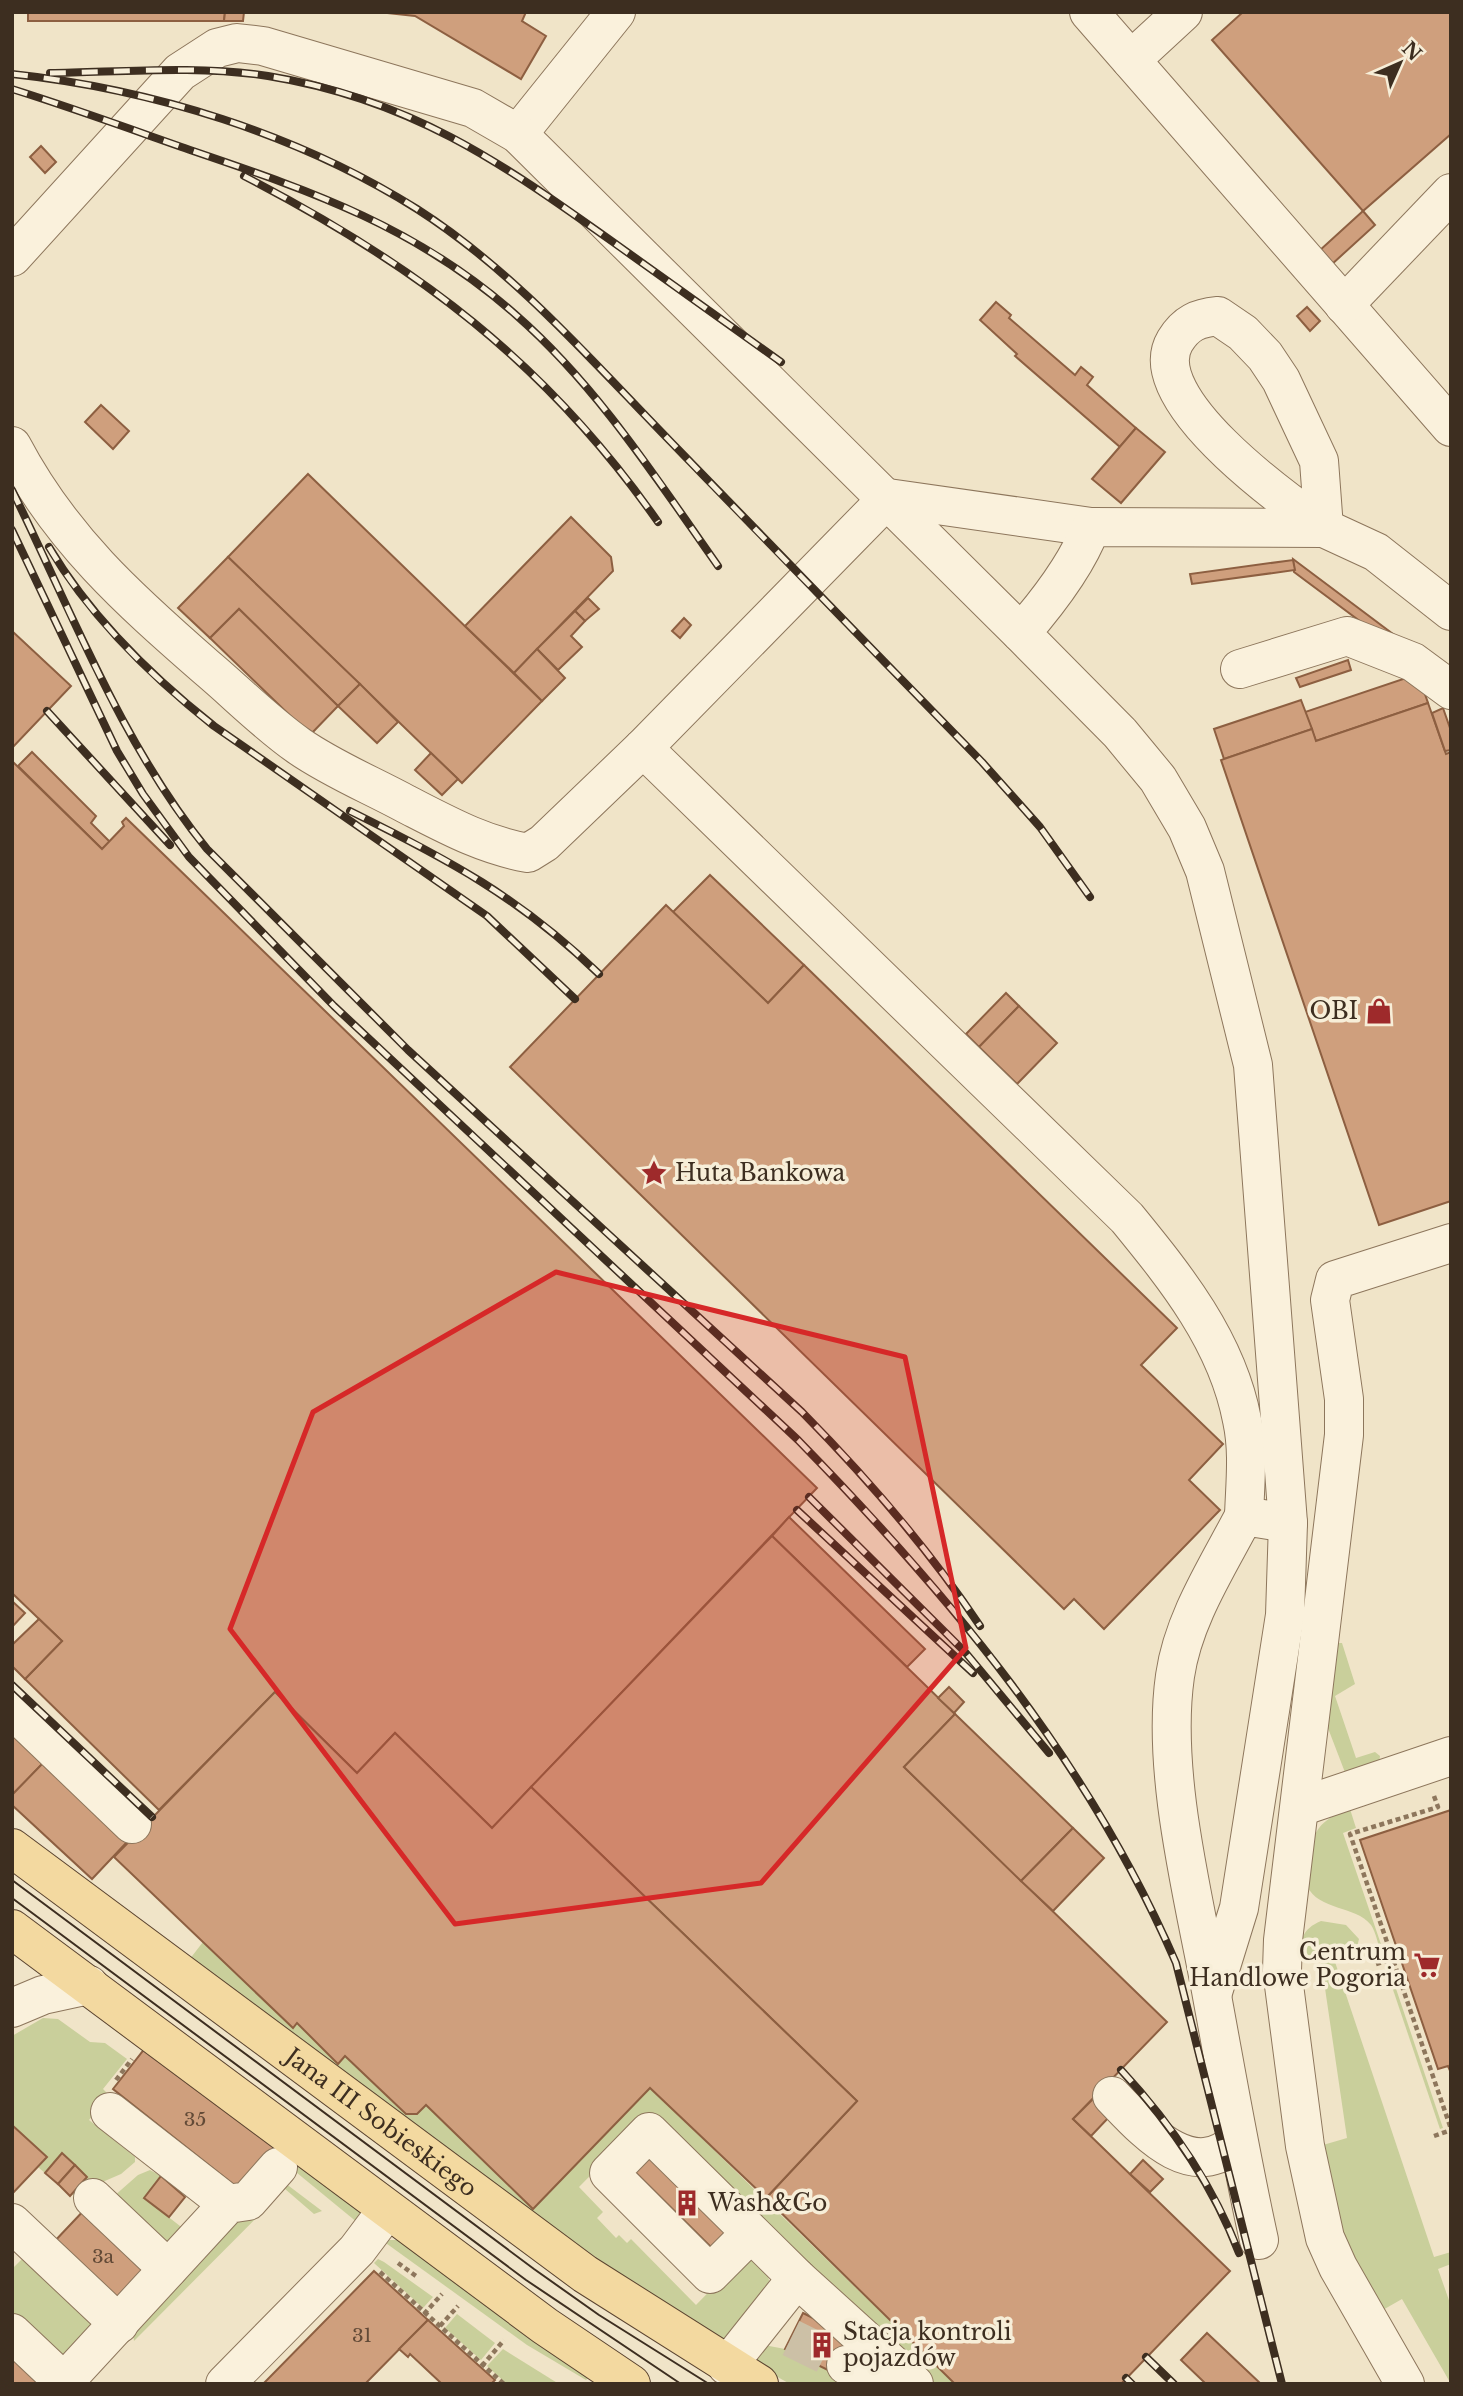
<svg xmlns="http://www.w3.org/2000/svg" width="1463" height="2396" viewBox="0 0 1463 2396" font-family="'Libre Baskerville',serif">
<rect width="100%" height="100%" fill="#f0e4c8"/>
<g fill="#c9cf9b">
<polygon points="1338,1643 1342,1643 1355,1684 1335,1696 1356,1758 1375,1752 1380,1756 1379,1763 1346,1775 1326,1723"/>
<path d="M 1350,1809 L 1356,1828 L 1343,1833 L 1385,1956 L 1382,1957 C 1379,1948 1376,1932 1371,1925 C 1355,1905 1319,1911 1307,1886 C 1312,1844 1306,1824 1350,1809 Z"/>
<path d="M 1321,1921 L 1346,1925 L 1359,1939 L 1356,1951 L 1334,1959 L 1434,2257 L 1451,2252 L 1451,2264 L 1438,2269 L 1451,2306 L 1451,2384 L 1402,2299 L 1381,2311 L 1348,2255 L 1323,2145 L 1347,2138 L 1321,1961 L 1299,1959 C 1300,1940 1302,1929 1321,1921 Z"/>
<polygon points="203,1942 293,2028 297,2023 338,2063 345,2056 406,2114 417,2114 426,2105 533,2209 650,2088 955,2384 930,2384 650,2115 579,2187 603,2212 597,2218 616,2238 619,2235 627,2243 631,2239 696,2305 747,2253 767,2274 773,2292 721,2344 673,2314 189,1960"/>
<polygon points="1388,1965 1443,2128 1440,2129 1385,1966"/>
<polygon points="43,2018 58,2019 90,2042 105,2043 127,2059 103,2089 109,2095 89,2120 135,2157 135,2162 121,2174 70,2196 87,2177 63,2153 45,2173 38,2167 46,2157 12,2125 12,2036"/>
<polygon points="277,2149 360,2210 358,2223 274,2154"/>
<polygon points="150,2170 161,2176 144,2198 189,2233 164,2245 113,2197 138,2175"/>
<polygon points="281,2180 322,2211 314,2214 285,2189 134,2341 133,2334 182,2277"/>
<polygon points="389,2240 402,2240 590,2376 586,2380 527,2345 383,2241"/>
<polygon points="25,2256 92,2324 70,2363 12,2323 12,2269"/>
<polygon points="378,2259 384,2262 433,2297 423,2308 374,2263"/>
<polygon points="457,2314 495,2343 481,2360 445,2328"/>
<polygon points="764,2345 785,2349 855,2384 790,2384 749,2361"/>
<polygon points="503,2349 559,2384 507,2384 487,2366"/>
</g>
<g fill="#cf9f7d" stroke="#8d5f41" stroke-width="2">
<polygon points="28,12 225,12 224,21 28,21"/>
<polygon points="225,12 244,12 243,21 224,21"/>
<polygon points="378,12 526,12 522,21 546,36 521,79 415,16"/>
<polygon points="1243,12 1451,12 1451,134 1363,211 1212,40"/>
<polygon points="41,146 56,162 45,173 30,157"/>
<polygon points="1363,211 1375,225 1331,265 1319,251"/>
<polygon points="996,302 1011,315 1009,318 1075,375 1081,367 1093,377 1087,385 1136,428 1120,447 1015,356 1017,354 980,320"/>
<polygon points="1307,307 1320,321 1310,331 1297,316"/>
<polygon points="101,405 129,431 113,449 85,422"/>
<polygon points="1136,428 1165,452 1121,503 1092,479"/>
<polygon points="308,474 542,701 462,783 228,557"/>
<polygon points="571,517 611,557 613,571 514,673 465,626"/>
<polygon points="228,557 360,684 338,706 239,609 210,638 178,608"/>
<polygon points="1293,559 1397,637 1392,645 1294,572"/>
<polygon points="1293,560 1295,570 1192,584 1190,574"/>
<polygon points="588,598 599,609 585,621 575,611"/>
<polygon points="239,609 338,706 310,735 210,638"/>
<polygon points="575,611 585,621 571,636 582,647 558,670 537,649"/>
<polygon points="684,618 691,625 680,638 672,631"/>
<polygon points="12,631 71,686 12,748"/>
<polygon points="537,649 565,678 542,701 514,673"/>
<polygon points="1348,660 1351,670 1300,687 1296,678"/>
<polygon points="1418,674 1428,703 1316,741 1305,712"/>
<polygon points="360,684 398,722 377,743 338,706"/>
<polygon points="1301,700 1312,729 1224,759 1214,729"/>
<polygon points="1428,703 1446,754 1451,752 1451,1201 1379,1225 1221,760 1312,729 1316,741"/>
<polygon points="1443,708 1451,731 1451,750 1445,751 1432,713"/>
<polygon points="32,752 96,816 91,823 110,842 102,849 18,766"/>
<polygon points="431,753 458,779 442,795 415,770"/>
<polygon points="12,761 102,849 124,826 122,822 126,818 817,1488 492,1828 395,1733 357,1773 275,1692 159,1810 25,1679 62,1641 12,1593"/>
<polygon points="710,875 804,965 768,1003 673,912"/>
<polygon points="666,905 768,1003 804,965 1177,1328 1141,1365 1223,1444 1189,1480 1220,1510 1104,1629 1074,1599 1064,1609 510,1067"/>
<polygon points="1006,993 1019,1006 979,1047 966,1034"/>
<polygon points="1019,1006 1057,1043 1017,1084 979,1047"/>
<polygon points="789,1517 925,1649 907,1667 772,1536"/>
<polygon points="772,1536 955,1714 904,1767 1167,2022 1073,2119 1230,2271 1121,2384 955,2384 766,2198 857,2101 531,1787"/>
<polygon points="12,1601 25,1613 12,1627"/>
<polygon points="39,1619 62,1641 25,1679 12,1666 12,1645"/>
<polygon points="949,1687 964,1702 954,1713 938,1698"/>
<polygon points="275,1692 357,1773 395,1733 492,1828 531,1787 857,2101 766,2198 650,2088 533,2209 426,2105 417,2114 406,2114 345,2056 338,2064 297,2023 293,2028 114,1857"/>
<polygon points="955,1714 1073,1828 1021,1881 904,1767"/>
<polygon points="12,1717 52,1754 12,1795"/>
<polygon points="44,1762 127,1842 92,1879 12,1805 12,1795"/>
<polygon points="1451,1810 1451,2073 1448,2066 1438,2069 1360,1840"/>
<polygon points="1073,1828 1104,1858 1053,1911 1021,1881"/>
<polygon points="146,2047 277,2149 244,2193 113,2089"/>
<polygon points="1093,2099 1110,2116 1091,2136 1073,2119"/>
<polygon points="12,2125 47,2157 12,2194"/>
<polygon points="650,2146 739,2234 719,2255 630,2167"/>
<polygon points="62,2153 75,2165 58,2184 45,2173"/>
<polygon points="1143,2160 1163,2179 1150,2192 1130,2174"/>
<polygon points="75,2165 87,2177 70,2196 58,2184"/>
<polygon points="161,2176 185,2197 169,2217 144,2198"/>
<polygon points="88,2206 153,2268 118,2306 52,2244"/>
<polygon points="374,2271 428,2320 365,2384 263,2384"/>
<polygon points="803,2313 859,2341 840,2376 785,2349"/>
<polygon points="428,2320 495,2380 491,2384 442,2384 410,2354 408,2357 399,2349"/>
<polygon points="1207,2333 1261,2384 1206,2384 1181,2360"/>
<polygon points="12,2348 44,2384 12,2384"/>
</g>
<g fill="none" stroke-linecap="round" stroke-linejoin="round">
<polyline stroke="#ccc0a6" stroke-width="38" stroke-dasharray="38 19" stroke-linecap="butt" points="791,2338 846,2365"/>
<g stroke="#8d765c" stroke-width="40">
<g id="minor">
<polyline points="1089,12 1451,427"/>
<polyline points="1131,60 1183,12"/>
<polyline points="518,134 616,12"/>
<polyline points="12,257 180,72 217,48 237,43 263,46 473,108 518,134 1021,633"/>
<polyline points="1344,305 1451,193"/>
<path d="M 1218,316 L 1243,333 L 1265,356 L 1281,380 L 1319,461 L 1324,528 C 1284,500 1141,398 1175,341 C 1186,323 1198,318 1218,316 Z"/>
<path d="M 12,446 C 61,539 128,599 206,667 C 237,693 266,723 299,746 C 332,769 371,785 406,804 C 447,825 483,845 528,853 L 544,843 L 643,748 L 888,498 L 1091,527"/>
<polyline points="1240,669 1347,636 1413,662 1451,690"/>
<path d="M 643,748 L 1127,1218 C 1176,1278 1227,1341 1242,1420 C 1249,1452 1245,1484 1244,1516"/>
<polyline points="12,1709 132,1824"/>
<polyline points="1300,1807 1451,1756"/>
<polyline points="1213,1992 1239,1908 1285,1615 1288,1523"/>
<polyline points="12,2008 43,1995 89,1985"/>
<path d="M 1112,2096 C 1144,2129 1191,2185 1237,2141"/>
<polyline points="110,2112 228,2204"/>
<polyline points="93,2198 168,2269"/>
<polyline points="12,2223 119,2324"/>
<polyline points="751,2233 710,2274 609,2173 649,2132 797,2278 914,2384"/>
<path d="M 1259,2240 C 1241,2159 1227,2077 1212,1996 C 1194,1898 1161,1773 1175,1676 C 1183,1619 1218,1566 1244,1516 L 1288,1523 L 1253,1065 L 1205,871 L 1187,828 L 1158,779 L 1120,733 L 1021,633 C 1048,602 1077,565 1091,527 L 1324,528 L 1376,552 L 1451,611"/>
<polyline points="12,2333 66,2384"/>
<polyline points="846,2365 878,2379 901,2370"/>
<polyline points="727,2366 797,2278"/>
<polyline points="64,2382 228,2204 248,2201 278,2167"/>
<polyline points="225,2384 357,2250 387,2210"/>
<polyline points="1405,2384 1338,2267 1325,2238 1305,2146 1282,1970 1283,1940 1344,1435 1344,1399 1330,1300 1335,1280 1451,1243"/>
</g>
</g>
<g stroke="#5b4430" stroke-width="40">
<g id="major">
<path id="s1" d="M 12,1848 L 585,2274 L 759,2384"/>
<polyline points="12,1929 545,2326 631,2384"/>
</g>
</g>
<g stroke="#8d765c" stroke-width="4.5" stroke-dasharray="5 3.5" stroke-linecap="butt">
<polyline points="1434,1796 1438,1807 1350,1834 1451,2129"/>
<polyline points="1376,1964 1393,1959"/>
<polyline points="116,2080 132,2059"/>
<polyline points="1434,2136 1451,2130"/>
<polyline points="398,2263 416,2276"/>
<polyline points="380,2272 504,2384"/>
<polyline points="424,2314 442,2294"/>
<polyline points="440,2326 458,2306"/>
<polyline points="482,2366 504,2340"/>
</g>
<use href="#minor" stroke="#faf1dc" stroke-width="38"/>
<use href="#major" stroke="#f3d9a0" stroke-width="38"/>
<g stroke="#3d2e20" stroke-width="2">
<polyline points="12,1880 534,2269 599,2315 709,2384"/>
<polyline points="12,1898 526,2280 681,2384"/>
</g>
<g stroke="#3d2e20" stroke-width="8">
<g id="rail">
<path d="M 50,73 C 122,72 197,65 268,76 C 410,99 499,161 613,242 C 669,282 725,322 781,362"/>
<path d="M 12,74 C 152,89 298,134 417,209 C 514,271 590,359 670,441 C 773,548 878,655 982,762 L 1040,827 L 1090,897"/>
<path d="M 12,89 C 73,108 133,130 193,151 C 314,192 418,228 516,315 C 597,386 656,478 718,566"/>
<path d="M 244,176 C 416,265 546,362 658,522"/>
<path d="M 12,490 C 71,610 122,745 207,849 L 408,1050 L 802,1412 C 868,1479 928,1548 980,1626"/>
<path d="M 12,530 L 117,751 L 143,794 L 189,857 L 334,1006 L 798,1440 C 951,1597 1088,1760 1176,1963 L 1282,2384"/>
<path d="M 49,547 C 91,618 151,676 214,726 L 487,916 L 575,999"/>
<polyline points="47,711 170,845"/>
<path d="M 350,811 C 449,860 519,897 599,974"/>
<polyline points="809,1497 965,1652 1049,1753"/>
<polyline points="797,1510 973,1673"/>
<polyline points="12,1685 152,1817"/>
<path d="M 1121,2070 C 1172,2125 1212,2183 1239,2253"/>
<polyline points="1146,2357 1174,2384"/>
<polyline points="1126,2378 1132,2384"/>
</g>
</g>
<use href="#rail" stroke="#f7eed8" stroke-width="5" stroke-dasharray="16" stroke-linecap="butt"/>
</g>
<path fill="#d62828" fill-opacity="0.2" stroke="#d62828" stroke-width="5" stroke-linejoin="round" d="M 556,1272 L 905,1357 L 966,1648 L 761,1883 L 455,1924 L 230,1629 L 313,1412 Z"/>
<defs>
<g id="shop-bare" transform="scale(2.1)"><path d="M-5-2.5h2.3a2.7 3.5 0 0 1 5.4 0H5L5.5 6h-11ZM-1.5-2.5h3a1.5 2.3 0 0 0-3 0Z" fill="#9e2a2b" stroke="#f7eed8" stroke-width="2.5" paint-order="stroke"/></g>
<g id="sight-bare" transform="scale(2.1)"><path d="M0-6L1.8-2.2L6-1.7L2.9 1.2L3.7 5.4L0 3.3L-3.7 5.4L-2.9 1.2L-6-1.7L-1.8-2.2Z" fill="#9e2a2b" stroke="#f7eed8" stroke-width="2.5" paint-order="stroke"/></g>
<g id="supermarket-bare" transform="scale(2.1)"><path d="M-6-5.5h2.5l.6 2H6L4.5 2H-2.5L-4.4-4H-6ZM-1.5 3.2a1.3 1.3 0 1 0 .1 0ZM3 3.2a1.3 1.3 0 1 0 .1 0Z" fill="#9e2a2b" stroke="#f7eed8" stroke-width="2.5" paint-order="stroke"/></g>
<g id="building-bare" transform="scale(2.1)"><path d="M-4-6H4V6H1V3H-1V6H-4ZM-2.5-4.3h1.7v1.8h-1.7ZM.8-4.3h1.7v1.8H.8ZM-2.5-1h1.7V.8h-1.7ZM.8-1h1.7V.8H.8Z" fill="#9e2a2b" stroke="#f7eed8" stroke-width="2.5" paint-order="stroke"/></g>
</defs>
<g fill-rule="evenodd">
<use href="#shop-bare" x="1379" y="1011"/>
<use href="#sight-bare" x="654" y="1173"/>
<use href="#supermarket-bare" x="1427" y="1965"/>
<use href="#building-bare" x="687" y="2203"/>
<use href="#building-bare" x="822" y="2345"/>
</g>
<g text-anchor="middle" stroke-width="7" stroke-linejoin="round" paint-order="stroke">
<g font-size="19" fill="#624a37">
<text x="195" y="2126">35</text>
<text x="103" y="2263">3a</text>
<text x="362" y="2342">31</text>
</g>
<g font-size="23" fill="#3d2e20" stroke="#f7eed8" text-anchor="start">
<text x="1358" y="1019" text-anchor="end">OBI</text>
<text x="675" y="1181">Huta Bankowa</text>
<text x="1406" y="1960" text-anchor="end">Centrum<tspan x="1406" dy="26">Handlowe Pogoria</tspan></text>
<text x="708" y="2211">Wash&amp;Go</text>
<text x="843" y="2340">Stacja kontroli<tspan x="843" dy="26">pojazdów</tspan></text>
</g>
<g font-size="23" fill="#3d2e20" stroke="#f7eed8">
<text dy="8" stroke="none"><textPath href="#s1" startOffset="460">Jana III Sobieskiego</textPath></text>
</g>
</g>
<rect width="1463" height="2396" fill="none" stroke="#3d2e20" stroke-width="28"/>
<g transform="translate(1400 63) rotate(45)" stroke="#f7eed8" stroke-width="5" paint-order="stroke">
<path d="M0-5L12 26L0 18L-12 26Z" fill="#3d2e20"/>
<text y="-10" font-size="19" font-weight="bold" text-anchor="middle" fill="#3d2e20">N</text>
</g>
</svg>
